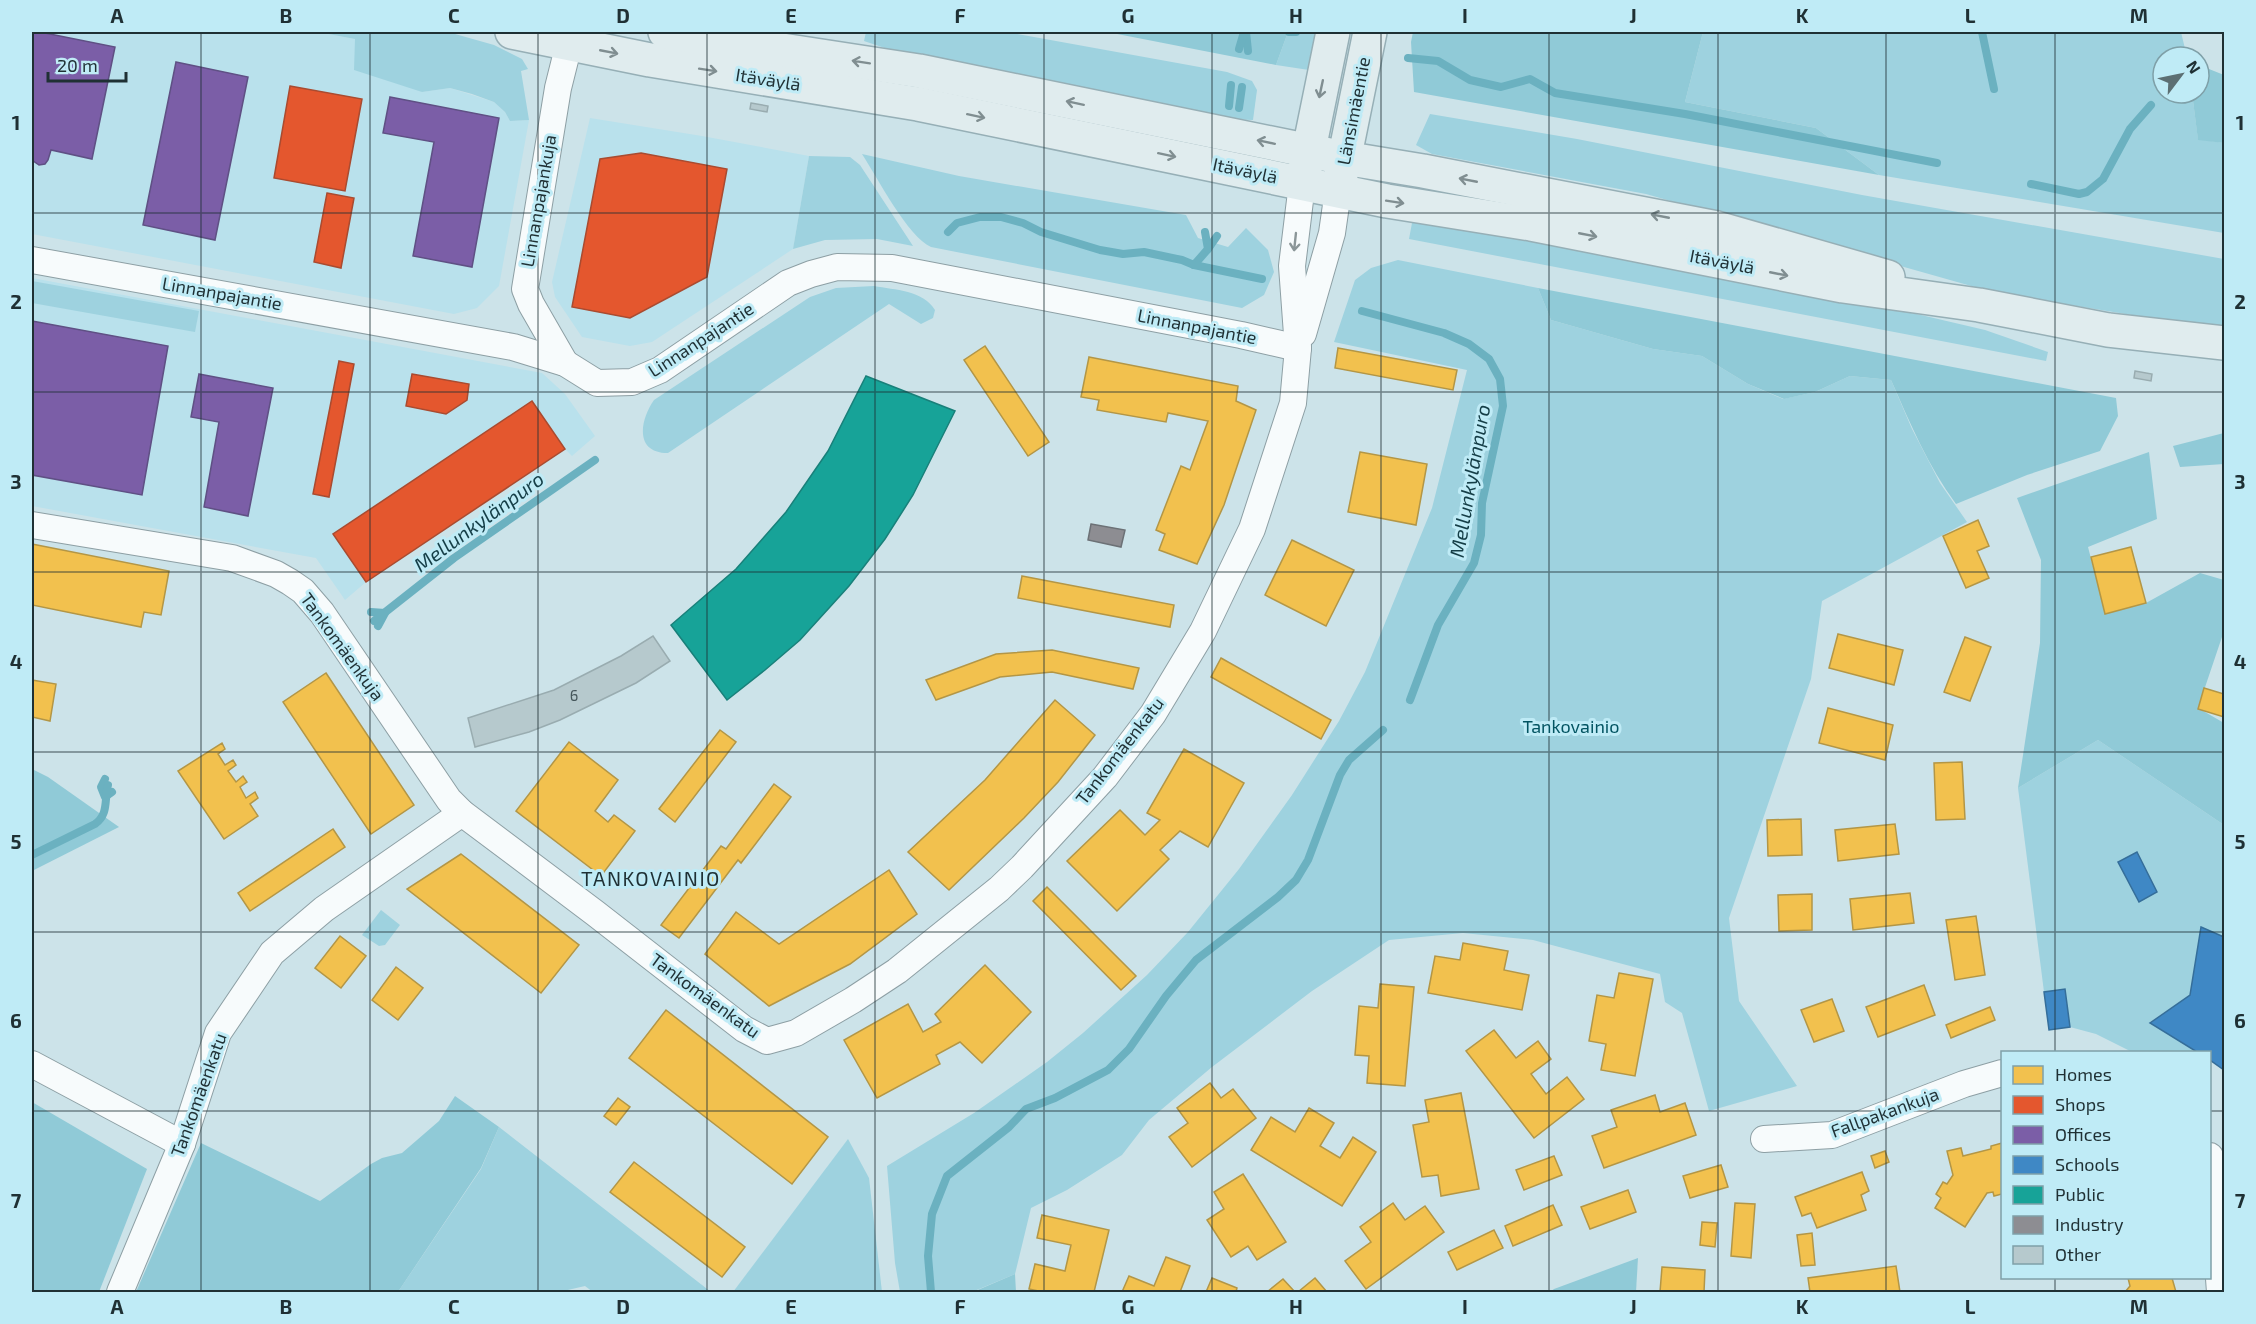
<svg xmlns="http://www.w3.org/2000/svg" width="2256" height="1324" viewBox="0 0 2256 1324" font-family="'Exo 2',sans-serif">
<rect width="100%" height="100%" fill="#cce3e9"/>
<g fill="#b9e1ec">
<polygon points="32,32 223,32 243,34 243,32 318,32 355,39 422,92 450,88 494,102 505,112 510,121 529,120 499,286 477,308 454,314 32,234"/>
<polygon points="590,118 702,136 809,156 793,249 652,342 630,346 582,337 555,297 552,282"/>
<polygon points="32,278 542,373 565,394 595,436 572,456 565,449 366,582 345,600 316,558 32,506"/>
</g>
<g fill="#9ed2df">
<polygon points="318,32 448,32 494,45 522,59 528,69 521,71 529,120 510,121 505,112 494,102 472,94 450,88 422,92 354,70 355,39"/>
<polygon points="866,32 1006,32 1227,72 1252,81 1257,90 1253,120 1220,119 932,64 864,41"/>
<polygon points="1288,32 1318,32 1309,70 1276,65"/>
<polygon points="1703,32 2181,32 2187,57 2163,57 2163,93 2192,93 2198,139 2224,143 2224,233 1879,175 1816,128 1685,102"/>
<polygon points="1430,114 1577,139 1862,195 2224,259 2224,330 1996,293 1646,194 1432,154 1416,145"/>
<path d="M 862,154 L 959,176 L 1186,215 L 1198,238 L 1228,247 L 1246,228 L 1268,250 L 1274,272 L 1264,295 L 1242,308 L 931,247 C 908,237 877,177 862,154 Z"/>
<polygon points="809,156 850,157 860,165 913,246 877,239 825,240 793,249"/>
<polygon points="1440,222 1921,315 1985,330 2048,352 2046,361 1409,239 1412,223"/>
<polygon points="1398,260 1538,288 1551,320 1653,349 1702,356 1748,384 1783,399 1815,392 1850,376 1891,380 1912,429 1940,483 1967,522 1822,601 1811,679 1729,918 1739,1001 1797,1086 1709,1111 1682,1013 1665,1002 1660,974 1533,940 1463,933 1389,940 1312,991 1212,1067 1149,1120 1122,1155 1067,1190 1031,1208 1015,1274 972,1292 900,1292 895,1263 887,1166 974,1113 1047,1062 1083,1033 1147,975 1188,932 1239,869 1292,795 1339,721 1365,672 1432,508 1467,370 1334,342 1355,280 1371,268"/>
<polygon points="32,281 199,311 195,332 32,303"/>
<path d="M 874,286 C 895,290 923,290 935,310 L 933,318 L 921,324 L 889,304 L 668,453 C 634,453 640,420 654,400 L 810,297 L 836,288 Z"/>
<polygon points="2098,740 2224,825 2224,937 2201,928 2190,995 2150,1022 2197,1052 2132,1052 2096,1034 2070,1027 2065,990 2044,992 2018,788"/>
<polygon points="381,910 400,925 385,945 379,946 362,935"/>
<polygon points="499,1127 711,1292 593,1292 585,1286 559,1292 398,1292 481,1169"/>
<polygon points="848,1139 869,1178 882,1292 733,1292"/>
</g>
<g fill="#90cad7">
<polygon points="1107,32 1288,32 1276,65"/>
<polygon points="1413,32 1703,32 1685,102 1816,128 1879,175 1414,92 1411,42"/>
<polygon points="2199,65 2224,75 2224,143 2198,140 2192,93 2199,93"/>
<path d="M 1538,288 L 2116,398 L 2118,416 L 2100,451 L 2027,475 L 1956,504 C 1928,466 1910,423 1891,380 L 1850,376 L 1815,392 L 1784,399 L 1748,384 L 1702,356 L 1653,349 L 1551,320 Z"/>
<polygon points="2224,433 2224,464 2180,467 2173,446"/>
<polygon points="2149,452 2157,519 2088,547 2105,613 2146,603 2200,573 2224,580 2224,631 2198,708 2224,723 2224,825 2098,740 2018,788 2040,643 2041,560 2017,498"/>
<polygon points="32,769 48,777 119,827 32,871"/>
<polygon points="455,1096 499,1127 481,1168 398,1292 136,1292 201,1143 320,1201 371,1164 382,1158 402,1153 439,1121"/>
<polygon points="32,1102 147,1169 99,1292 32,1292"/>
<polygon points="1638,1258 1636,1292 1550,1292 1554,1289"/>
<polygon points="1015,1274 1016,1292 972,1292 973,1292"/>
</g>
<g fill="#f2c14e" stroke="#b39646" stroke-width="1.5">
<polygon points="985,346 1049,442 1028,456 964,360"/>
<polygon points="1338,348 1457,370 1453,390 1335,368"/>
<polygon points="1089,357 1238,386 1236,401 1256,410 1224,505 1197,564 1159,550 1165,534 1156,530 1181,466 1190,470 1208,421 1168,413 1166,422 1097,410 1099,400 1081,397"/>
<polygon points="1360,452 1427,464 1416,525 1348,512"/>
<polygon points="1978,520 1989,546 1977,551 1989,578 1966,588 1943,536"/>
<polygon points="1292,540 1354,570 1326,626 1265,595"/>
<polygon points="32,544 169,571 161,615 144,612 141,627 32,605"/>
<polygon points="2131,547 2146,603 2105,614 2091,557"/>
<polygon points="1022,576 1174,605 1170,627 1018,598"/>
<polygon points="1838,634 1903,650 1894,685 1829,668"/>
<polygon points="1965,637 1991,647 1970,701 1944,692"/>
<polygon points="1052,650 1139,668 1133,689 1052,672 1000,677 936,700 926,680 996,654"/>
<polygon points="1221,658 1331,720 1321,739 1211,677"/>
<polygon points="326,673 414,805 371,834 283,702"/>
<polygon points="32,680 56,684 50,721 32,717"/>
<polygon points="2204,688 2224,694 2224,717 2198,709"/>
<polygon points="1055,700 1095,735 1058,782 1024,818 949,890 908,852 985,780"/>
<polygon points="1828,708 1893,725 1885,760 1819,743"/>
<polygon points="720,730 736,742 675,822 659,809"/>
<polygon points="569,742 618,780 595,811 608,822 614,815 635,831 601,876 516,811"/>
<polygon points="222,743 225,749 218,754 225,765 233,760 236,765 228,771 236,782 243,776 247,782 240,787 246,798 255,792 258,798 250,804 258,816 224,839 178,771"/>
<polygon points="1184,749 1244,783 1208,847 1180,831 1160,850 1169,859 1117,911 1067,861 1120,810 1145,835 1160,820 1147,813"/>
<polygon points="1962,762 1965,819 1936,820 1934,763"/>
<polygon points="774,784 791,797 741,863 738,860 679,938 661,925 721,846 726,849"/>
<polygon points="1801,819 1802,855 1768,856 1767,820"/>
<polygon points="1895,824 1899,854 1838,861 1835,830"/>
<polygon points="333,829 345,847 250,911 238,893"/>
<polygon points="461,854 579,945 541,993 407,889"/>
<polygon points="889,870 917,914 850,964 769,1006 705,954 736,912 779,944"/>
<polygon points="1047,887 1136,976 1121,990 1033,901"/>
<polygon points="1910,893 1914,923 1853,930 1850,899"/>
<polygon points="1812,894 1812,930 1779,931 1778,895"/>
<polygon points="1976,916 1985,975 1955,980 1946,920"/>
<polygon points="340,936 366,956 341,988 315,968"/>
<polygon points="1463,943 1508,951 1504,970 1529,975 1522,1010 1428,993 1435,956 1460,960"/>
<polygon points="985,965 1031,1012 982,1063 960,1042 936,1055 940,1064 877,1098 844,1040 908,1004 923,1032 941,1022 935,1014"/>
<polygon points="396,967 423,988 398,1020 372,1000"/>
<polygon points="1619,973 1653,979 1635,1076 1601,1070 1606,1044 1589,1041 1597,995 1614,998"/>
<polygon points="1380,984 1414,987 1405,1086 1367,1083 1369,1056 1355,1055 1359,1006 1378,1008"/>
<polygon points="1924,985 1935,1015 1878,1037 1866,1007"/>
<polygon points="1832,999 1844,1031 1814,1042 1801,1010"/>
<polygon points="1990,1007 1995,1020 1951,1038 1946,1025"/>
<polygon points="666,1010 828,1137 792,1184 629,1058"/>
<polygon points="1494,1030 1516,1058 1538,1041 1551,1059 1531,1074 1546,1094 1567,1077 1584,1099 1534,1138 1466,1051"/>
<polygon points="1210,1083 1221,1098 1233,1089 1256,1118 1192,1167 1169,1137 1188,1123 1177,1108"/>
<polygon points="1461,1093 1479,1189 1441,1196 1438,1175 1422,1177 1413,1125 1429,1122 1425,1100"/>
<polygon points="1655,1095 1660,1112 1685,1103 1696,1135 1604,1168 1592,1136 1617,1127 1611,1110"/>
<polygon points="618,1098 630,1107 616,1125 604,1116"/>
<polygon points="1309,1108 1334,1123 1320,1146 1340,1158 1353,1137 1376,1152 1342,1206 1251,1150 1271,1117 1295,1132"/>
<polygon points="2002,1143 2002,1194 1994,1196 1993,1192 1987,1193 1965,1227 1935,1208 1941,1198 1936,1194 1943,1182 1947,1184 1953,1175 1947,1151 1961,1148 1963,1156 1991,1149 1991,1146"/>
<polygon points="1885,1151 1889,1162 1875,1168 1871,1156"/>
<polygon points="1554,1156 1562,1175 1524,1190 1516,1170"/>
<polygon points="634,1162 745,1247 722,1277 610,1192"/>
<polygon points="1721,1165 1728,1187 1690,1198 1683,1176"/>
<polygon points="1862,1172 1869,1191 1861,1195 1866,1210 1817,1228 1811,1213 1802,1216 1795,1197"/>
<polygon points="1243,1174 1286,1242 1257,1260 1248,1246 1231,1257 1207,1220 1224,1209 1214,1192"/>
<polygon points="1628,1190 1636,1212 1590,1229 1581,1207"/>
<polygon points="1393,1203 1405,1220 1425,1206 1444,1232 1366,1289 1345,1261 1371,1242 1360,1227"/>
<polygon points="1735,1203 1755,1204 1751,1258 1731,1256"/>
<polygon points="1553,1205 1562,1225 1513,1246 1505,1226"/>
<polygon points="1042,1215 1109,1230 1094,1292 1043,1292 1029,1289 1035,1264 1065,1271 1071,1245 1037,1238"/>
<polygon points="1702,1222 1717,1223 1715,1247 1700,1245"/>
<polygon points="1494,1230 1503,1248 1457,1270 1448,1252"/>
<polygon points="1812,1233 1815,1265 1801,1266 1797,1235"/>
<polygon points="1166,1257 1190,1266 1180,1292 1122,1292 1129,1276 1154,1286"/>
<polygon points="1896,1266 1900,1292 1810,1292 1808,1278"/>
<polygon points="1662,1267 1705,1270 1704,1292 1660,1292"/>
<polygon points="1212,1278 1237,1288 1236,1292 1206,1292"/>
<polygon points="1315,1278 1327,1292 1298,1292"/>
<polygon points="2128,1278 2172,1278 2176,1292 2125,1292 2130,1286"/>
<polygon points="1283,1279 1295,1292 1267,1292"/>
</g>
<g fill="#e4572e" stroke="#a94b30" stroke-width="1.5">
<polygon points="290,86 362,99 345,191 274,178"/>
<polygon points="641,153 727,169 707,277 630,318 572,307 600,159"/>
<polygon points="327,193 354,198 341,268 314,262"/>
<polygon points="339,361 354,364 329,497 313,494"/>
<polygon points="412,374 469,384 467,400 446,414 406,406"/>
<polygon points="532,401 565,449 366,582 333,534"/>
</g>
<g fill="#7b5ea7" stroke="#5f5084" stroke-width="1.5">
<polygon points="32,32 40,32 115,47 92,159 51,150 48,160 45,164 39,165 32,160"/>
<polygon points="176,62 248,77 215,240 143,225"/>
<polygon points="390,97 499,118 472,267 413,256 434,142 383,133"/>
<polygon points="32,321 168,346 142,495 32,475"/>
<polygon points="199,374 273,388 248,516 204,507 219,422 191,417"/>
</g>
<g fill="#3f88c5" stroke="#356e9a" stroke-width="1.5">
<polygon points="2137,852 2157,892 2139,902 2118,862"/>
<polygon points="2201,927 2224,937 2224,1070 2210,1060 2210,1052 2197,1052 2150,1023 2190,995"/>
<polygon points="2065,989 2070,1027 2049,1030 2044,992"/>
</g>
<polygon fill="#17a398" stroke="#19807a" stroke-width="1.5" points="866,376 955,411 913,495 885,539 849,586 800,640 765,670 727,700 671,625 736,569 786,512 828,451"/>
<polygon fill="#8d8d92" stroke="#6c7176" stroke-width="1.5" points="1091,524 1125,530 1121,547 1088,540"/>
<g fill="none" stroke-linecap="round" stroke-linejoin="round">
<g stroke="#6bb1c0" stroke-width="8">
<polyline points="1246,32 1248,51"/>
<polyline points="1289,32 1296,32"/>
<polyline points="1982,32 1994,89"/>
<polyline points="1239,49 1244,32"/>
<polyline points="1408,58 1438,61 1470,80 1501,87 1530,79 1555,93 1685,114 1937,163"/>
<polyline points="1229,106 1231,85"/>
<polyline points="1239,108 1242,87"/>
<polyline points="2031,184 2079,194 2087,192 2103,179 2130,129 2151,105"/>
<polyline points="948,232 957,223 980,217 1001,217 1023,223 1041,232 1100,250 1123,254 1144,252 1182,260 1194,265 1208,249 1205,232"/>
<polyline points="1208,249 1217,236"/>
<polyline points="1194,265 1262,279"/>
<polyline points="1362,311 1444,333 1469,344 1489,359 1500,379 1503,406 1482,503 1481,535 1474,563 1438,625 1410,700"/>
<polyline points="371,612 385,613 378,626"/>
<polyline points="374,621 454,558 595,460"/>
<polyline points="105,779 101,787 105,797 112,792"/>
<path d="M 32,855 L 95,824 C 109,814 104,800 108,785"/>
<polyline points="931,1292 928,1256 932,1214 947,1176 1009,1127 1026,1109 1055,1098 1108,1070 1129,1049 1166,996 1196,960 1278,897 1296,880 1308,860 1340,775 1349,760 1383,730"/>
</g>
</g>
<g fill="#b6c9cd" stroke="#99acb0" stroke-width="1.5">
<polygon points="751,103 768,106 767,112 750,109"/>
<polygon points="2135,371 2152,374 2151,381 2134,378"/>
<polygon points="653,636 670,661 636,683 560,720 529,732 475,747 468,718 554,690 621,656"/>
</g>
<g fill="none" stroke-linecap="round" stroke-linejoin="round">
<g stroke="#8d9fa4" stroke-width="28">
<g id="minor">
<polyline points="32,260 513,347 565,363 597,383 632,382 660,370 788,283 811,274 837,267 892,268 1241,335 1298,348"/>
<polyline points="1303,334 1332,233 1338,191"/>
<polyline points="565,363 531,304 525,289 558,88 572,32"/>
<polyline points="32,525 232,558 276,574 290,582 303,591 322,613 449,800 462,813 595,913 744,1029 767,1041 796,1033 853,1000 897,971 999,889 1022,867 1105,777 1153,714 1203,631 1252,529 1293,403 1298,348 1292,266 1302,184"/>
<polyline points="32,1064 182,1144"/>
<polyline points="1764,1139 1832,1135 1964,1084 2002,1073"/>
<polyline points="2210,1156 2220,1292"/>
<polyline points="120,1292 182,1144 218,1033 272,953 324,909 462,813"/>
</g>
</g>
<g stroke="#96afb6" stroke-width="36">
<g id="major">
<polyline points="512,32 650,60 918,104 1387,201 1531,224 1843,286 1979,305 2108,330 2224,343"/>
<polyline points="665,32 919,71 1344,158 1423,171 1717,228 1888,277"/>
<polyline points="1304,174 1333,32"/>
<polyline points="1340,180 1370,32"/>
</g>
</g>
<use href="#minor" stroke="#f7fbfc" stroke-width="26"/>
<use href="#major" stroke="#e0ecee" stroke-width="33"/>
</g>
<defs><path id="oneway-shaft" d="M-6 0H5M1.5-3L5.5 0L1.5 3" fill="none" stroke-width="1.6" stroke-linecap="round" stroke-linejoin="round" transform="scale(1.5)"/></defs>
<g stroke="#808e91">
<use href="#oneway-shaft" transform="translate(609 52) rotate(11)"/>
<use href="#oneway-shaft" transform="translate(861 62) rotate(-171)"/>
<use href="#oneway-shaft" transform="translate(708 70) rotate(9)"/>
<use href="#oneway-shaft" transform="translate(1321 89) rotate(102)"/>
<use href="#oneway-shaft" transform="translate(1075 103) rotate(-168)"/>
<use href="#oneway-shaft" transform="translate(976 116) rotate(12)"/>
<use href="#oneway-shaft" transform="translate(1266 142) rotate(-168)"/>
<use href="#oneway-shaft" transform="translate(1167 155) rotate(12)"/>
<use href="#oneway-shaft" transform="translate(1468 180) rotate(-169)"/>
<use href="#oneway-shaft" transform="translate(1395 202) rotate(9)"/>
<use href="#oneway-shaft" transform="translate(1660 216) rotate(-169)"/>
<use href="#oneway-shaft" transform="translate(1588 235) rotate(11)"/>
<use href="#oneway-shaft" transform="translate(1779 274) rotate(11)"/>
</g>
<use stroke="#8b9698" href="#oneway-shaft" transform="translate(1295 242) rotate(96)"/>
<path fill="none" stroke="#1f3034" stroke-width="1.5" stroke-opacity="0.55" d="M 201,32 L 201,1292M 370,32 L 370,1292M 538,32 L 538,1292M 707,32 L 707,1292M 875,32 L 875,1292M 1044,32 L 1044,1292M 1212,32 L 1212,1292M 1381,32 L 1381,1292M 1549,32 L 1549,1292M 1718,32 L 1718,1292M 1886,32 L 1886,1292M 2055,32 L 2055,1052M 32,213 L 2224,213M 32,392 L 2224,392M 32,572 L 2224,572M 32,752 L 2224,752M 32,932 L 2224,932M 32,1111 L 2002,1111M 2210,1111 L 2224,1111M 2055,1278 L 2055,1292"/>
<g text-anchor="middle" stroke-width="6" stroke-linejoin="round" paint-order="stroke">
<g font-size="15" fill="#45565a">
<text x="574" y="701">6</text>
</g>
<g font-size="18" fill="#1f3034" stroke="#bfebf6">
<text transform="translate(768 80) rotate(9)" y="6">Itäväylä</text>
<text transform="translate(1354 111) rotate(-79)" y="6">Länsimäentie</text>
<text transform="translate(1245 171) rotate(12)" y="6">Itäväylä</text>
<text transform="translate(539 201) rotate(-80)" y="6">Linnanpajankuja</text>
<text transform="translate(1722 262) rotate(11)" y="6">Itäväylä</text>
<text transform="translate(222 294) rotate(10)" y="6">Linnanpajantie</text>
<text transform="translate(1197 327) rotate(11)" y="6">Linnanpajantie</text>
<text transform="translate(701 340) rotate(-33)" y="6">Linnanpajantie</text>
<text transform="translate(342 647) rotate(54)" y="6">Tankomäenkuja</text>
<text transform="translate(1120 751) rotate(-52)" y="6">Tankomäenkatu</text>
<text transform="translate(705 996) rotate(36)" y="6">Tankomäenkatu</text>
<text transform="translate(199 1095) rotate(-70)" y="6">Tankomäenkatu</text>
<text transform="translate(1885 1113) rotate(-20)" y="6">Fallpakankuja</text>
</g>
<g font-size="18" fill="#035462" stroke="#bfebf6">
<text x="1571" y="733">Tankovainio</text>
</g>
<g font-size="20" font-style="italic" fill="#153e47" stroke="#bfebf6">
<text transform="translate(1470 481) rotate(-80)" y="7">Mellunkylänpuro</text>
<text transform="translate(479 522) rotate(-36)" y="7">Mellunkylänpuro</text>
</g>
<g font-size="20" letter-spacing="1.5" fill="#1f3034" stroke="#bfebf6">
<text x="651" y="886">TANKOVAINIO</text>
</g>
</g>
<rect width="2256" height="1324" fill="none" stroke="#bfebf6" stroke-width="66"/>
<rect x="2001" y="1051" width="210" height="228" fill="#bfebf6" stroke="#7fa0a8" stroke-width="1.5"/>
<rect x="2013" y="1066" width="30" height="18" fill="#f2c14e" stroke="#7fa0a8" stroke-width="1.5"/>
<text x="2055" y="1081" font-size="18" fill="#1f3034">Homes</text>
<rect x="2013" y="1096" width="30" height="18" fill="#e4572e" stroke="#7fa0a8" stroke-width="1.5"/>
<text x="2055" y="1111" font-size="18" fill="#1f3034">Shops</text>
<rect x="2013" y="1126" width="30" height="18" fill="#7b5ea7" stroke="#7fa0a8" stroke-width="1.5"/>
<text x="2055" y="1141" font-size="18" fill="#1f3034">Offices</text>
<rect x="2013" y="1156" width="30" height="18" fill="#3f88c5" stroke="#7fa0a8" stroke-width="1.5"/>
<text x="2055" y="1171" font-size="18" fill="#1f3034">Schools</text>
<rect x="2013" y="1186" width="30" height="18" fill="#17a398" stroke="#7fa0a8" stroke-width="1.5"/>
<text x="2055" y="1201" font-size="18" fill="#1f3034">Public</text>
<rect x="2013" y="1216" width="30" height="18" fill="#8d8d92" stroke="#7fa0a8" stroke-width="1.5"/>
<text x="2055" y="1231" font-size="18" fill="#1f3034">Industry</text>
<rect x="2013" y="1246" width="30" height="18" fill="#b6c9cd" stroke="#7fa0a8" stroke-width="1.5"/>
<text x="2055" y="1261" font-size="18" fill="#1f3034">Other</text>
<g transform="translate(2181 75) rotate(58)"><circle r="28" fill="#bfebf6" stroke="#7fa0a8" stroke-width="1.5"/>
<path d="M0-4.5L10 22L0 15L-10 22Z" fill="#5c6f73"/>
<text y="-9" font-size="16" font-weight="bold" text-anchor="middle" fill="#1f3034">N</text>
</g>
<path d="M48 72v9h78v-9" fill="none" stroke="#1f3034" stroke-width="3"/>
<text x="57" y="72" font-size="18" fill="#1f3034" stroke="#bfebf6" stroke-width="4.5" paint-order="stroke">20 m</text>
<rect x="33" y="33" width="2190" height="1258" fill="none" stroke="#1f3034" stroke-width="2"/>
<g font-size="20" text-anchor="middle" font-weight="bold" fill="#1f3034">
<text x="117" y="23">A</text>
<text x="286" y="23">B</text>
<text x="454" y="23">C</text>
<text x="623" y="23">D</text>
<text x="791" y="23">E</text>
<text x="960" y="23">F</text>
<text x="1128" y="23">G</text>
<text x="1296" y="23">H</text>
<text x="1465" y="23">I</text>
<text x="1633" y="23">J</text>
<text x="1802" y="23">K</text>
<text x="1970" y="23">L</text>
<text x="2139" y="23">M</text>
<text x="16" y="130">1</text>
<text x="2240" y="130">1</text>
<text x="16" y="309">2</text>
<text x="2240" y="309">2</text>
<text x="16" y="489">3</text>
<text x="2240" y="489">3</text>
<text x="16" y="669">4</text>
<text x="2240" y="669">4</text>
<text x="16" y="849">5</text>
<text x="2240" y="849">5</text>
<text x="16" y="1028">6</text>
<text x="2240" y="1028">6</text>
<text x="16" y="1208">7</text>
<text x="2240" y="1208">7</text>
<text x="117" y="1314">A</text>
<text x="286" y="1314">B</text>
<text x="454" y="1314">C</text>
<text x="623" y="1314">D</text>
<text x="791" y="1314">E</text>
<text x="960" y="1314">F</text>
<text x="1128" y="1314">G</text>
<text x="1296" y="1314">H</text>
<text x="1465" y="1314">I</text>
<text x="1633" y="1314">J</text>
<text x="1802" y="1314">K</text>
<text x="1970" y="1314">L</text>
<text x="2139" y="1314">M</text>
</g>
</svg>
